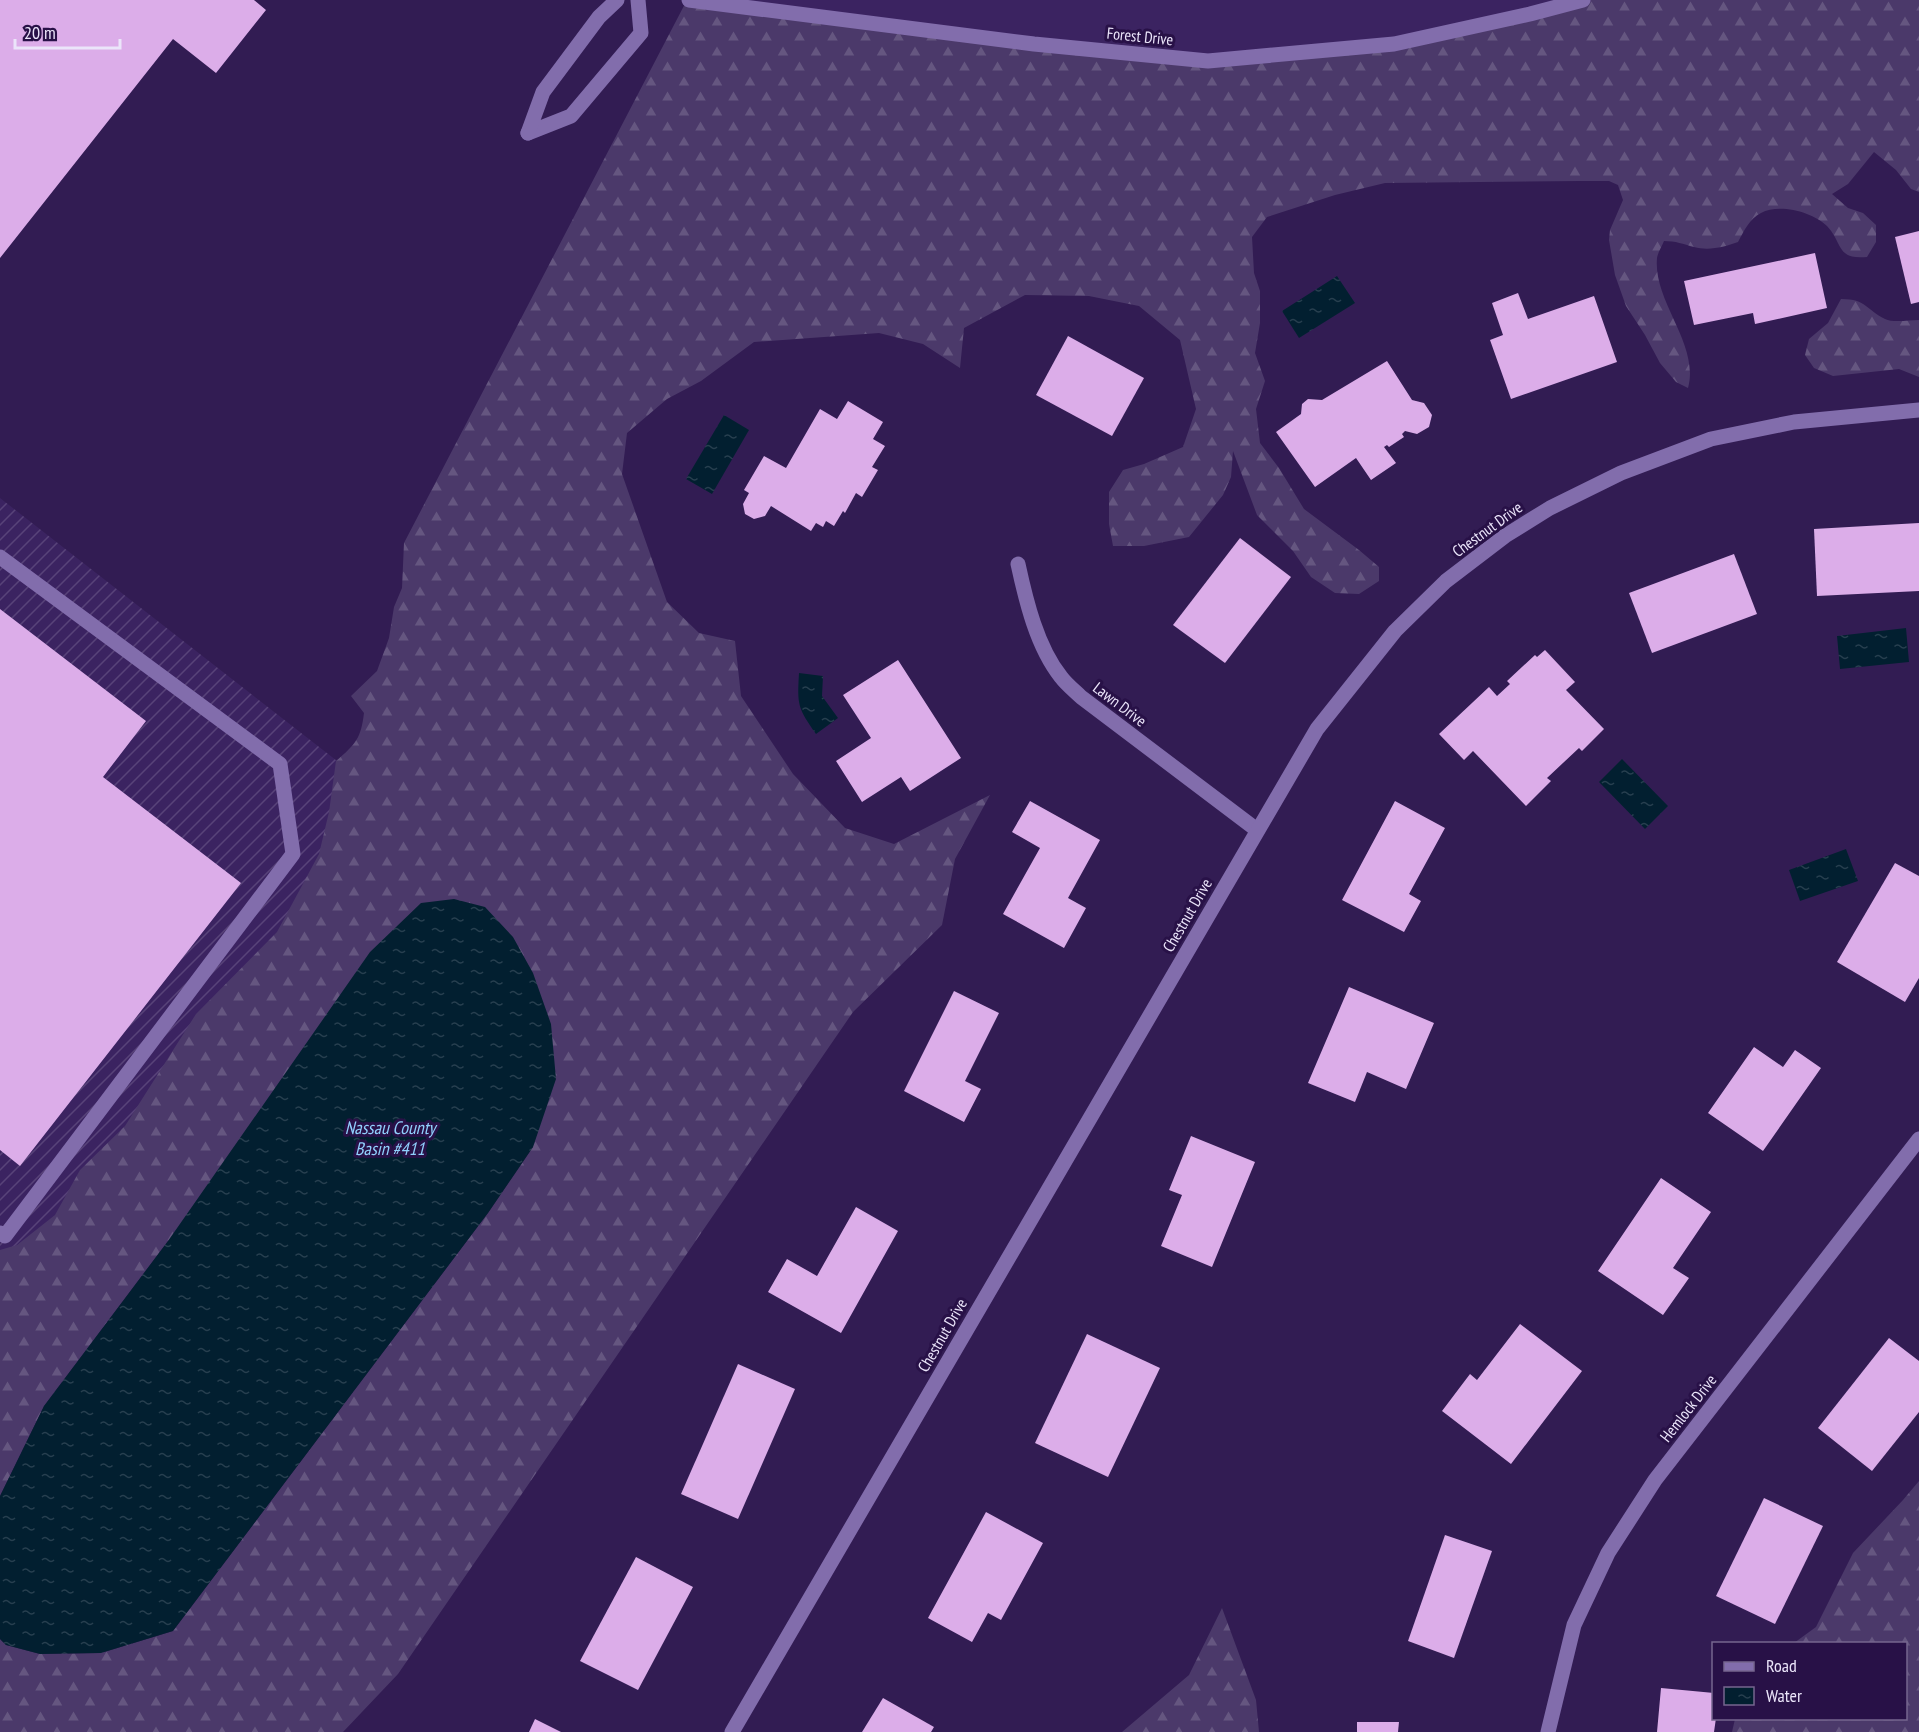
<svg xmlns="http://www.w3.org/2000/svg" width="1919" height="1732" viewBox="0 0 1919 1732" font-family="'PT Sans Narrow',sans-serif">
<defs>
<pattern id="industrial-furrows" width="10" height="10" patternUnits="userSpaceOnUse" patternTransform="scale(1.5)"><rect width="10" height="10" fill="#3b2361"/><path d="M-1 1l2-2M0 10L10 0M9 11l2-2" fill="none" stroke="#584379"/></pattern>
<pattern id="forest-firs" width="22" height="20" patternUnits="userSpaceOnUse" patternTransform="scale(1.5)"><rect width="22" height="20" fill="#4b396a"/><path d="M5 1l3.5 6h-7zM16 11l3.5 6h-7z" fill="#655680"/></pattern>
<pattern id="water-ripples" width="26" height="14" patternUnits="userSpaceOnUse" patternTransform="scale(1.5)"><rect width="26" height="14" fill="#021f30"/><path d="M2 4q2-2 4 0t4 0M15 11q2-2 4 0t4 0" fill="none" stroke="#273f4f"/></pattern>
</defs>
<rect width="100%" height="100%" fill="#321c53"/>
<polygon fill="#3b2361" points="689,0 1583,0 1394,44 1208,61"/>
<polygon fill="url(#industrial-furrows)" points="0,498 382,796 0,1320"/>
<g fill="url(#forest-firs)">
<path d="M 687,0 L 1208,61 L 1394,44 L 1583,0 L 1919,0 L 1919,192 L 1911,189 L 1896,170 L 1874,152 L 1848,184 L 1832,194 L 1848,208 L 1863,213 L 1876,225 L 1876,242 L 1867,257 C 1836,260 1843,243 1827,226 C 1813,212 1779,203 1761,213 C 1749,219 1744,231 1738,242 C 1724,247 1709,251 1694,247 C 1683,244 1676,241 1664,241 C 1662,246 1658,252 1657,258 C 1653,302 1700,344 1688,388 L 1676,382 L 1660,363 L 1645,335 L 1626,306 L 1615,275 L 1609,240 L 1610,230 L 1623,200 L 1618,185 L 1609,181 L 1579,181 L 1385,183 L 1335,195 L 1267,217 L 1252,237 L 1254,273 L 1260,291 L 1260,323 L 1255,353 L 1265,381 L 1256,409 L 1260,443 L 1279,468 L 1304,509 L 1359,550 L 1379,567 L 1379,581 L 1359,594 L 1335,593 L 1311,577 L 1293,551 L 1257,515 L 1233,451 L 1231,477 L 1223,495 L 1189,537 L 1144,546 L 1113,546 L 1109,524 L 1109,492 L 1123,470 L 1144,464 L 1183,447 L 1196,409 L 1180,340 L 1139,306 L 1089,296 L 1025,295 L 964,328 L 960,368 L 923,344 L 879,333 L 754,342 L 701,381 L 667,399 L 627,433 L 622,474 L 667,602 L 699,633 L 735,641 L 741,696 L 793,774 L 845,828 L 894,844 L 990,795 L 955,859 L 942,925 L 853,1012 L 398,1674 L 343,1732 L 0,1732 L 0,1639 L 6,1645 L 40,1654 L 101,1653 L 173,1631 L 488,1213 L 533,1147 L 168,1241 L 44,1406 L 0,1496 L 0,1250 L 17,1245 L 55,1215 L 80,1170 L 125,1126 L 196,1014 L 277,932 L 319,854 L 329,812 L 336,761 C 356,744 361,738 364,713 L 351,696 L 377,671 L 389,638 L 394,607 L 402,588 L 404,543 Z"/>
<path d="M 1841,299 C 1867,299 1866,310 1885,319 C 1893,323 1909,320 1919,320 L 1919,377 L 1899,369 L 1833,376 L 1814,368 L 1805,355 L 1809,339 L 1828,323 Z"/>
<polygon points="1919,1481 1919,1732 1732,1732 1735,1719 1906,1718 1906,1644 1794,1643 1816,1627 1853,1553 1903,1500"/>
<polygon points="1222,1608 1256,1700 1259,1732 1122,1732 1189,1675"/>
</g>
<g fill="url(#water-ripples)">
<polygon points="1337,276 1355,303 1299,338 1282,311"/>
<polygon points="724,415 749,430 712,494 686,479"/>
<polygon points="1906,628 1909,662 1840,669 1837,636"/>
<path d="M 799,673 L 823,676 L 822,696 L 838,718 L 816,734 C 798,708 797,706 799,673 Z"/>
<polygon points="1622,759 1668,806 1645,829 1599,782"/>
<polygon points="1846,849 1858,881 1800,901 1789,870"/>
<polygon points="454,899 485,907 513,937 533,973 551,1024 556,1079 533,1147 488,1213 173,1631 101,1653 40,1654 6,1645 0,1639 0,1496 44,1406 168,1241 370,952 421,903"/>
</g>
<g fill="#dcade9">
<polygon points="0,0 254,0 266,10 216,73 173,39 0,258"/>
<polygon points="1919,231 1919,302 1911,304 1895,237"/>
<polygon points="1815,253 1827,308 1755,324 1753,313 1694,325 1684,281"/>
<polygon points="1518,293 1528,319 1594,296 1617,362 1511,399 1490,340 1503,335 1492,303"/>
<polygon points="1068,336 1144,378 1112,436 1036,395"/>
<polygon points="1387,361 1412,400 1424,403 1432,415 1429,427 1417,434 1405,431 1402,434 1404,437 1389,447 1387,445 1384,447 1396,463 1371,480 1356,458 1315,487 1276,432 1301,414 1302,404 1308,399 1322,400"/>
<polygon points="848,401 883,422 873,439 885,446 872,467 878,470 862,497 856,493 845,513 843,511 834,526 826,521 823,527 816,523 811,531 771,506 765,516 754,519 745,514 743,504 749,493 744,490 764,456 786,468 820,409 837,419"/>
<polygon points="1919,523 1919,591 1817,596 1814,529"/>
<polygon points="1240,538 1291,577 1225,663 1173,625"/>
<polygon points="1734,554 1757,614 1652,653 1629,593"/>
<polygon points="0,609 146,721 103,777 241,883 20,1166 0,1150"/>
<polygon points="1545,650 1575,682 1566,690 1604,729 1582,751 1579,748 1547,778 1551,781 1526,806 1473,751 1464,760 1439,734 1489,687 1497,696 1510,684 1507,681 1535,655 1537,657"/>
<polygon points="898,660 961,758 910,791 901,777 862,802 836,761 871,738 843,695"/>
<polygon points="1030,801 1100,840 1068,898 1086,908 1064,948 1003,914 1040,848 1012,832"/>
<polygon points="1395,801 1445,828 1409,894 1421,901 1404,932 1342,900"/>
<polygon points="1895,863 1919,876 1919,978 1905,1002 1837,962"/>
<polygon points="1349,987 1434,1023 1406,1089 1367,1072 1355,1102 1308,1083"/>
<polygon points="954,991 999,1013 965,1081 981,1089 964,1122 904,1091"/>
<polygon points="1754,1047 1783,1067 1795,1050 1821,1068 1763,1151 1708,1113"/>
<polygon points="1191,1136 1255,1162 1212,1267 1161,1246 1182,1195 1169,1190"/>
<polygon points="1661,1178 1711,1212 1673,1268 1689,1278 1663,1315 1598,1271"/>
<polygon points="856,1207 898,1231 841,1333 768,1292 787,1259 817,1276"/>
<polygon points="1520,1324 1582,1371 1511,1464 1442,1411 1470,1374 1477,1380"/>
<polygon points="1087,1334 1160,1368 1108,1477 1035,1443"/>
<polygon points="1889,1338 1919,1361 1919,1412 1872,1471 1818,1428"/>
<polygon points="738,1364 795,1389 738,1519 681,1494"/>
<polygon points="1764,1498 1823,1526 1775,1624 1716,1596"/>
<polygon points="986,1512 1043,1543 1001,1620 988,1613 972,1642 928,1618"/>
<polygon points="1445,1535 1492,1551 1454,1658 1408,1641"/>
<polygon points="636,1557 693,1587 638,1690 580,1661"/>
<polygon points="1661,1688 1714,1693 1714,1718 1716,1718 1714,1732 1657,1732"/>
<polygon points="883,1698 934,1727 931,1732 862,1732"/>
<polygon points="535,1719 561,1732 529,1732"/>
<polygon points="1357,1722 1399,1722 1398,1732 1357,1732"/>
</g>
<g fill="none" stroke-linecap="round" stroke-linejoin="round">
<g stroke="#826dac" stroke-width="15">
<polyline points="528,133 571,116 641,33 638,0"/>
<polyline points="528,133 543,92 599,17 617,0"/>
<polyline points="0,557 280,764 293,854 5,1236 0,1233"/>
</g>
<g stroke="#826dac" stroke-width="15">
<polyline points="689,0 1034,44 1208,61 1394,44 1530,14 1583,0"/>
<path d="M 1018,564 C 1026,601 1037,647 1061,677 C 1067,685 1075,691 1081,697 L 1257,830"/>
<polyline points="732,1732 1317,729 1395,631 1446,581 1505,536 1550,508 1621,473 1711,439 1794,422 1919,410"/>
<polyline points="1548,1732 1574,1625 1608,1553 1655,1480 1919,1139"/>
</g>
</g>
<g text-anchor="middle" stroke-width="6" stroke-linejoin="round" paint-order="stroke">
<g font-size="16" fill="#ebe5fa" stroke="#281147">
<text transform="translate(1140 36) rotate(6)" y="6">Forest Drive</text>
<text transform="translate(1487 529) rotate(-36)" y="6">Chestnut Drive</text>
<text transform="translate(1120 704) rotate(37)" y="6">Lawn Drive</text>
<text transform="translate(1187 915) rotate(-60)" y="6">Chestnut Drive</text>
<text transform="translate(942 1335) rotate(-60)" y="6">Chestnut Drive</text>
<text transform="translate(1688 1408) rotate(-52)" y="6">Hemlock Drive</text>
</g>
<g font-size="18" font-style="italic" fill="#90d0fc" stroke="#281147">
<text x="390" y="1134">Nassau County<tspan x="390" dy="21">Basin #411</tspan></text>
</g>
</g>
<rect x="1712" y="1642" width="195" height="78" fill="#281147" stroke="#76668f" stroke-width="1.5"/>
<rect x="1724" y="1662" width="30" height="9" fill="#826dac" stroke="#76668f" stroke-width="1.5"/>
<text x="1766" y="1672" font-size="18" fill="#ebe5fa">Road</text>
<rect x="1724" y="1687" width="30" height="18" fill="url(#water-ripples)" stroke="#76668f" stroke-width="1.5"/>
<text x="1766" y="1702" font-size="18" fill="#ebe5fa">Water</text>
<path d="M15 39v9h105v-9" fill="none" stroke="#ebe5fa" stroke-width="3"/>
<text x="24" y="39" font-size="18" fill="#ebe5fa" stroke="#281147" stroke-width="4.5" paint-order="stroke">20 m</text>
</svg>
